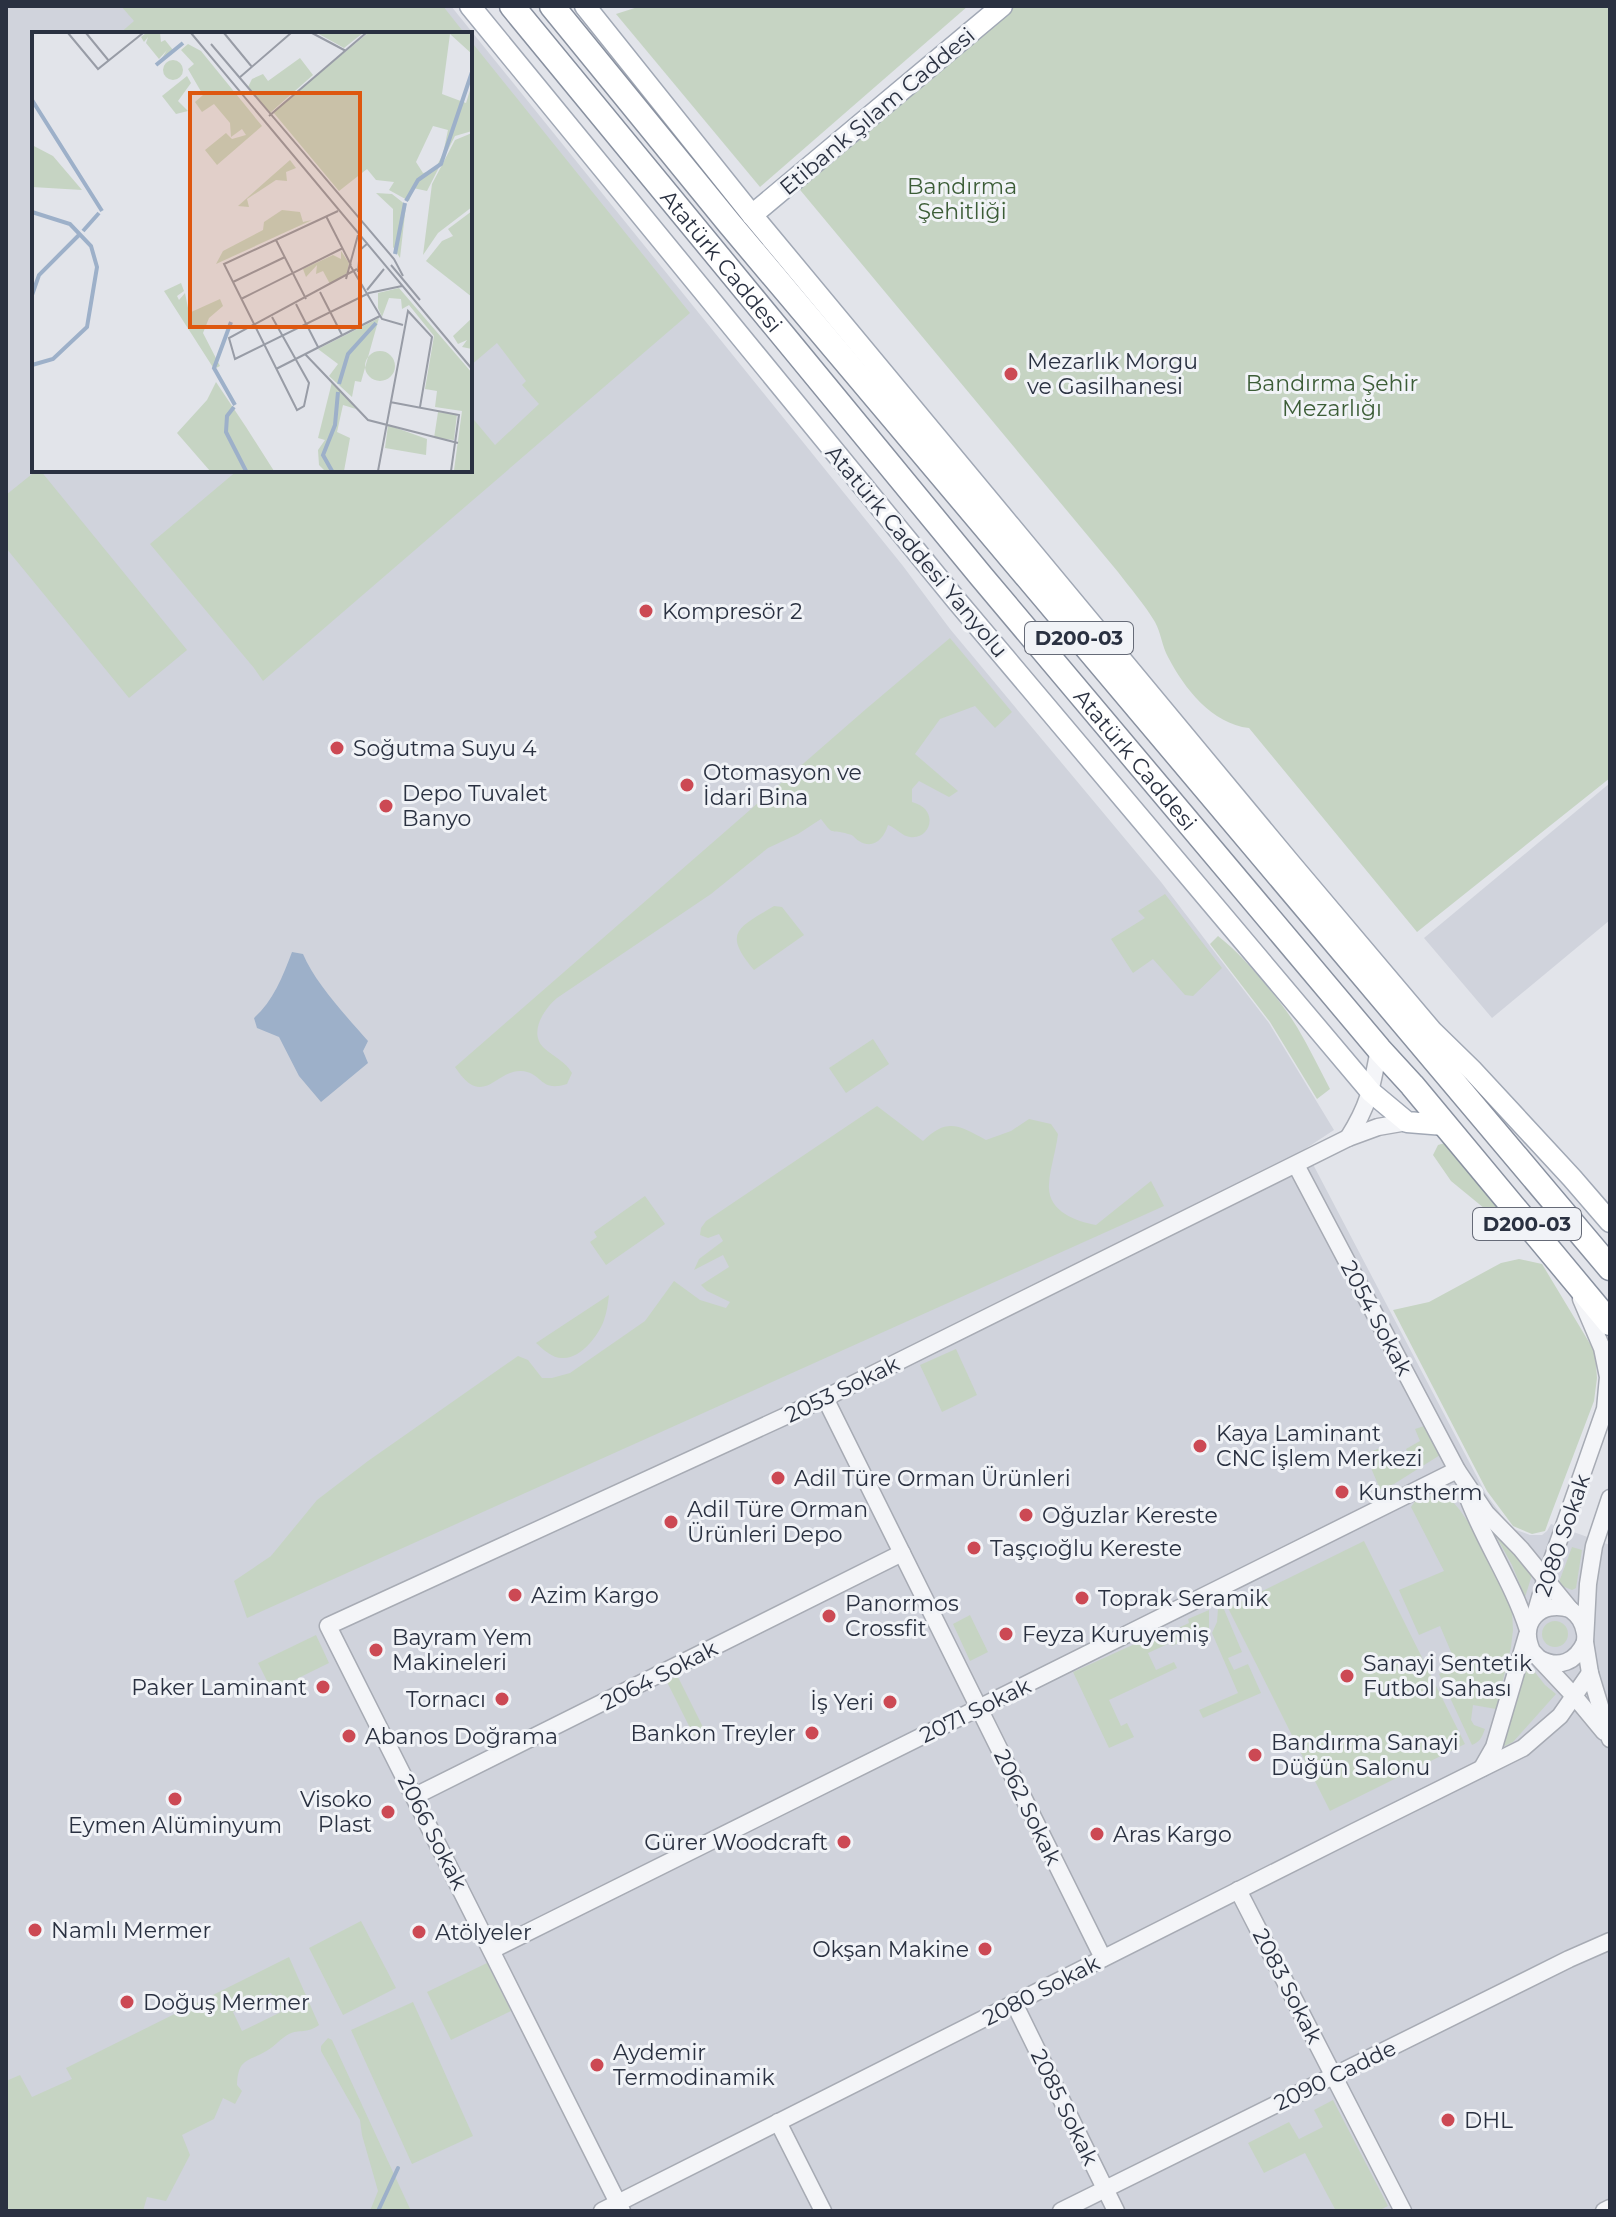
<svg xmlns="http://www.w3.org/2000/svg" width="1616" height="2217" viewBox="0 0 1616 2217" font-family="Montserrat,sans-serif">
<rect width="100%" height="100%" fill="#e2e4ea"/>
<g fill="#d0d3dc" fill-rule="evenodd">
<path d="M 6,6 L 451,6 L 903,566 L 950,629 L 1161,882 L 1269,1023 L 1334,1130 L 1305,1149 L 1486,1494 L 1511,1528 L 1530,1535 L 1542,1535 L 1547,1531 L 1551,1524 L 1610,1545 L 1610,2211 L 6,2211 ZM 34,34 L 470,34 L 470,470 L 34,470 Z"/>
<polygon points="1610,783 1610,920 1492,1018 1424,938"/>
</g>
<g fill="#c6d4c3" fill-rule="evenodd">
<polygon points="121,6 443,6 465,34 119,34 134,21"/>
<polygon points="641,6 968,6 760,187 616,14"/>
<path d="M 1010,6 L 1610,6 L 1610,778 L 1417,932 L 1249,728 C 1212,724 1184,688 1168,657 C 1162,646 1161,633 1155,622 C 1145,605 1130,588 1118,572 L 796,185 Z"/>
<polygon points="470,40 690,313 263,681 254,668 150,544 238,470 470,470 470,415 495,445 539,404 522,385 526,381 497,343 470,366"/>
<polygon points="37,470 40,470 187,650 129,698 6,548 6,495"/>
<path d="M 950,638 L 1012,712 L 995,728 L 975,706 L 940,719 L 915,754 L 958,791 L 949,797 L 919,781 L 912,789 L 912,802 C 940,809 931,840 910,837 C 902,836 896,828 888,825 C 884,838 874,850 859,841 C 854,838 854,835 848,834 C 830,828 835,838 821,819 L 798,834 L 768,848 L 711,894 L 557,998 C 544,1009 528,1033 544,1048 C 554,1057 565,1061 572,1073 L 567,1084 C 539,1093 543,1072 521,1071 C 495,1070 483,1110 455,1067 L 866,709 Z"/>
<polygon points="1165,894 1222,968 1193,996 1185,995 1153,959 1133,973 1111,939 1145,918 1138,911"/>
<path d="M 774,906 L 782,907 L 804,935 L 754,970 C 722,932 738,928 774,906 Z"/>
<path d="M 1218,936 C 1244,956 1280,999 1297,1027 C 1309,1047 1319,1068 1330,1089 L 1317,1099 L 1270,1022 L 1210,944 Z"/>
<polygon points="873,1039 889,1064 846,1093 829,1068"/>
<path d="M 877,1106 L 923,1141 C 948,1117 959,1126 986,1140 L 1011,1131 L 1029,1119 L 1051,1124 L 1058,1134 C 1056,1151 1050,1168 1049,1184 C 1047,1211 1075,1221 1096,1225 L 1151,1181 L 1164,1206 L 247,1618 L 234,1581 L 271,1556 L 317,1500 L 368,1461 L 518,1356 L 528,1360 L 542,1378 L 552,1378 L 570,1373 L 645,1321 L 674,1281 L 700,1300 L 726,1308 L 730,1302 L 707,1291 L 701,1285 L 729,1267 L 723,1255 L 694,1270 L 699,1259 L 723,1241 L 719,1234 L 708,1238 L 700,1235 L 701,1228 L 706,1221 Z"/>
<polygon points="1445,1143 1523,1236 1504,1232 1490,1213 1451,1181 1433,1155 1438,1145"/>
<polygon points="645,1196 665,1224 606,1265 590,1242 597,1237 594,1232"/>
<polygon points="1519,1259 1542,1264 1595,1352 1597,1378 1594,1401 1550,1517 1545,1531 1532,1534 1513,1526 1487,1491 1393,1310 1429,1302 1501,1263"/>
<path d="M 609,1295 C 608,1303 607,1312 604,1320 C 599,1335 581,1358 564,1358 C 553,1359 544,1350 536,1343 Z"/>
<polygon points="956,1349 977,1395 942,1412 920,1365"/>
<polygon points="1427,1425 1440,1455 1394,1484 1380,1489 1365,1454 1380,1448 1384,1457 1391,1454 1396,1464 1410,1457 1406,1449 1420,1441 1415,1429"/>
<path d="M 1435,1496 L 1452,1501 L 1459,1509 L 1471,1526 L 1507,1594 L 1512,1611 L 1513,1630 L 1511,1647 L 1496,1709 L 1473,1705 L 1471,1720 L 1474,1725 L 1485,1729 C 1482,1737 1480,1742 1472,1745 L 1439,1674 L 1457,1666 L 1440,1626 L 1419,1635 L 1399,1590 L 1444,1571 L 1411,1507 L 1416,1500 Z"/>
<polygon points="1487,1516 1510,1550 1532,1575 1525,1597 1512,1565 1486,1518"/>
<polygon points="1364,1541 1465,1744 1330,1811 1228,1608"/>
<polygon points="1572,1547 1582,1550 1576,1588 1572,1590 1562,1586 1559,1582"/>
<polygon points="1223,1607 1242,1652 1228,1658 1234,1670 1248,1664 1261,1693 1203,1718 1199,1710 1238,1693 1212,1633 1217,1622 1218,1609"/>
<polygon points="1209,1610 1209,1628 1172,1646 1170,1643 1148,1653 1156,1670 1174,1662 1177,1668 1109,1700 1121,1726 1127,1723 1134,1737 1109,1748 1073,1672 1170,1628 1172,1631 1189,1623 1188,1619"/>
<polygon points="970,1615 988,1652 970,1661 953,1624"/>
<circle cx="1555" cy="1634" r="13"/>
<polygon points="316,1635 329,1663 272,1691 258,1663"/>
<polygon points="1527,1662 1545,1685 1556,1694 1513,1742 1498,1749"/>
<polygon points="677,1675 705,1731 694,1736 666,1680"/>
<polygon points="361,1921 396,1988 343,2015 309,1948"/>
<path d="M 289,1957 L 319,2025 C 307,2034 299,2029 289,2034 C 281,2038 275,2046 268,2050 C 249,2062 238,2057 237,2085 L 242,2091 L 235,2104 L 223,2098 L 214,2119 L 182,2135 L 190,2155 L 166,2201 L 147,2197 L 143,2211 L 6,2211 L 6,2081 L 20,2075 L 32,2097 L 72,2079 L 66,2068 ZM 271,1993 L 281,2012 L 242,2031 L 233,2012 Z"/>
<polygon points="487,1963 511,2011 451,2040 427,1992"/>
<polygon points="413,2002 473,2136 412,2164 351,2030"/>
<polygon points="328,2038 332,2040 411,2211 370,2211 378,2191 362,2135 360,2120 321,2051 321,2046"/>
<polygon points="1333,2100 1388,2206 1378,2211 1336,2211 1305,2153 1264,2173 1248,2143 1289,2122 1299,2139 1323,2127 1314,2110"/>
</g>
<path fill="#9db0c9" d="M 292,952 L 303,954 C 315,983 347,1017 368,1041 L 363,1051 L 368,1063 L 321,1102 L 299,1076 L 279,1037 L 257,1028 L 254,1018 C 273,1001 283,976 292,952 Z"/>
<g fill="none" stroke-linecap="round" stroke-linejoin="round">
<polyline stroke="#9db0c9" stroke-width="4" points="378,2211 398,2168"/>
<g stroke="#a7abb4" stroke-width="19">
<g id="minor">
<path d="M 1348,1138 C 1369,1105 1372,1087 1379,1049"/>
<path d="M 1296,1165 L 1457,1470 L 1486,1513 L 1521,1549 L 1570,1609 C 1579,1616 1583,1622 1585,1633"/>
<polyline points="825,1398 1103,1958"/>
<path d="M 1468,1498 C 1485,1543 1513,1583 1528,1630"/>
<polyline points="1610,1498 1594,1546 1588,1584 1585,1642 1590,1673 1610,1739"/>
<path d="M 1570,1609 C 1540,1600 1519,1622 1532,1651 L 1575,1697 L 1604,1732"/>
<polyline points="1535,1615 1545,1580 1605,1409 1608,1377 1602,1348 1581,1299"/>
<path d="M 1540,1659 C 1559,1669 1576,1662 1585,1642"/>
<polyline points="1482,1768 1494,1747 1527,1635"/>
<polyline points="415,1796 902,1553"/>
<polyline points="1238,1890 1403,2211"/>
<polyline points="492,1950 1457,1470"/>
<polyline points="1014,2003 1116,2211"/>
<polyline points="778,2122 823,2211"/>
<polyline points="602,2211 1354,1832 1523,1748 1560,1716 1590,1673"/>
<polyline points="622,2211 328,1626 825,1398 1348,1138 1378,1127 1407,1122"/>
<polyline points="1061,2211 1569,1959 1610,1941"/>
<polyline points="1604,2211 1610,2208"/>
</g>
</g>
<g stroke="#a1a8b5" stroke-width="23">
<g id="major">
<polyline points="470,6 957,601 1371,1092 1407,1122 1444,1125"/>
<polyline points="585,6 752,215 1290,863 1432,1031 1473,1071 1572,1178 1610,1222"/>
<polyline points="752,215 1002,6"/>
</g>
</g>
<g stroke="#8991a0" stroke-width="27">
<g id="highway">
<path id="s1" d="M 512,6 L 981,576 L 1379,1049 L 1412,1085 L 1610,1323"/>
<polyline points="552,6 729,223 1610,1268"/>
</g>
</g>
<use href="#minor" stroke="#f4f5f8" stroke-width="16"/>
<use href="#major" stroke="#fff" stroke-width="20"/>
<use href="#highway" stroke="#fff" stroke-width="24"/>
</g>
<g fill="#cc4954" stroke="#f1f3f7" stroke-width="3">
<circle cx="1011" cy="374" r="8"/>
<circle cx="646" cy="611" r="8"/>
<circle cx="337" cy="748" r="8"/>
<circle cx="687" cy="785" r="8"/>
<circle cx="386" cy="806" r="8"/>
<circle cx="1200" cy="1446" r="8"/>
<circle cx="778" cy="1478" r="8"/>
<circle cx="1342" cy="1492" r="8"/>
<circle cx="1026" cy="1515" r="8"/>
<circle cx="671" cy="1522" r="8"/>
<circle cx="974" cy="1548" r="8"/>
<circle cx="515" cy="1595" r="8"/>
<circle cx="1082" cy="1598" r="8"/>
<circle cx="829" cy="1616" r="8"/>
<circle cx="1006" cy="1634" r="8"/>
<circle cx="376" cy="1650" r="8"/>
<circle cx="1347" cy="1676" r="8"/>
<circle cx="323" cy="1687" r="8"/>
<circle cx="502" cy="1699" r="8"/>
<circle cx="890" cy="1702" r="8"/>
<circle cx="812" cy="1733" r="8"/>
<circle cx="349" cy="1736" r="8"/>
<circle cx="1255" cy="1755" r="8"/>
<circle cx="175" cy="1799" r="8"/>
<circle cx="388" cy="1812" r="8"/>
<circle cx="1097" cy="1834" r="8"/>
<circle cx="844" cy="1842" r="8"/>
<circle cx="35" cy="1930" r="8"/>
<circle cx="419" cy="1932" r="8"/>
<circle cx="985" cy="1949" r="8"/>
<circle cx="127" cy="2002" r="8"/>
<circle cx="597" cy="2065" r="8"/>
<circle cx="1448" cy="2120" r="8"/>
</g>
<g text-anchor="middle" stroke-width="6" stroke-linejoin="round" paint-order="stroke">
<g fill="#f1f3f7" stroke="#666b78" stroke-width="2">
<rect x="1025" y="622" width="108" height="32" rx="6"/>
<rect x="1473" y="1208" width="108" height="32" rx="6"/>
</g>
<g font-size="20" font-weight="bold" fill="#2a3141">
<text x="1079" y="645">D200-03</text>
<text x="1527" y="1231">D200-03</text>
</g>
<g font-size="22" fill="#2a3141" stroke="#f1f3f7">
<text transform="translate(877 111) rotate(-40)" y="8">Etibank Şılam Caddesi</text>
<text dy="8" stroke="none"><textPath href="#s1" startOffset="330">Atatürk Caddesi</textPath></text>
<text transform="translate(917 551) rotate(50)" y="8">Atatürk Caddesi Yanyolu</text>
<text dy="8" stroke="none"><textPath href="#s1" startOffset="978">Atatürk Caddesi</textPath></text>
<text transform="translate(1377 1318) rotate(62)" y="8">2054 Sokak</text>
<text transform="translate(842 1389) rotate(-26)" y="8">2053 Sokak</text>
<text transform="translate(1562 1535) rotate(-71)" y="8">2080 Sokak</text>
<text transform="translate(659 1675) rotate(-27)" y="8">2064 Sokak</text>
<text transform="translate(975 1710) rotate(-26)" y="8">2071 Sokak</text>
<text transform="translate(1028 1807) rotate(64)" y="8">2062 Sokak</text>
<text transform="translate(433 1832) rotate(63)" y="8">2066 Sokak</text>
<text transform="translate(1288 1986) rotate(63)" y="8">2083 Sokak</text>
<text transform="translate(1041 1990) rotate(-27)" y="8">2080 Sokak</text>
<text transform="translate(1335 2075) rotate(-26)" y="8">2090 Cadde</text>
<text transform="translate(1065 2107) rotate(64)" y="8">2085 Sokak</text>
</g>
<g font-size="22" fill="#3c5d37" stroke="#f1f3f7">
<text x="962" y="194">Bandırma<tspan x="962" dy="25">Şehitliği</tspan></text>
<text x="1332" y="391">Bandırma Şehir<tspan x="1332" dy="25">Mezarlığı</tspan></text>
</g>
<g font-size="22" fill="#2a3141" stroke="#f1f3f7" text-anchor="start">
<text x="1027" y="369">Mezarlık Morgu<tspan x="1027" dy="25">ve Gasilhanesi</tspan></text>
<text x="662" y="619">Kompresör 2</text>
<text x="353" y="756">Soğutma Suyu 4</text>
<text x="703" y="780">Otomasyon ve<tspan x="703" dy="25">İdari Bina</tspan></text>
<text x="402" y="801">Depo Tuvalet<tspan x="402" dy="25">Banyo</tspan></text>
<text x="1216" y="1441">Kaya Laminant<tspan x="1216" dy="25">CNC İşlem Merkezi</tspan></text>
<text x="794" y="1486">Adil Türe Orman Ürünleri</text>
<text x="1358" y="1500">Kunstherm</text>
<text x="687" y="1517">Adil Türe Orman<tspan x="687" dy="25">Ürünleri Depo</tspan></text>
<text x="1042" y="1523">Oğuzlar Kereste</text>
<text x="990" y="1556">Taşçıoğlu Kereste</text>
<text x="531" y="1603">Azim Kargo</text>
<text x="1098" y="1606">Toprak Seramik</text>
<text x="845" y="1611">Panormos<tspan x="845" dy="25">Crossfit</tspan></text>
<text x="1022" y="1642">Feyza Kuruyemiş</text>
<text x="392" y="1645">Bayram Yem<tspan x="392" dy="25">Makineleri</tspan></text>
<text x="1363" y="1671">Sanayi Sentetik<tspan x="1363" dy="25">Futbol Sahası</tspan></text>
<text x="307" y="1695" text-anchor="end">Paker Laminant</text>
<text x="486" y="1707" text-anchor="end">Tornacı</text>
<text x="874" y="1710" text-anchor="end">İş Yeri</text>
<text x="796" y="1741" text-anchor="end">Bankon Treyler</text>
<text x="365" y="1744">Abanos Doğrama</text>
<text x="1271" y="1750">Bandırma Sanayi<tspan x="1271" dy="25">Düğün Salonu</tspan></text>
<text x="372" y="1807" text-anchor="end">Visoko<tspan x="372" dy="25">Plast</tspan></text>
<text x="175" y="1833" text-anchor="middle">Eymen Alüminyum</text>
<text x="1113" y="1842">Aras Kargo</text>
<text x="828" y="1850" text-anchor="end">Gürer Woodcraft</text>
<text x="51" y="1938">Namlı Mermer</text>
<text x="435" y="1940">Atölyeler</text>
<text x="969" y="1957" text-anchor="end">Okşan Makine</text>
<text x="143" y="2010">Doğuş Mermer</text>
<text x="613" y="2060">Aydemir<tspan x="613" dy="25">Termodinamik</tspan></text>
<text x="1464" y="2128">DHL</text>
</g>
</g>
<g transform="translate(32 32)">
<rect width="440" height="440" fill="#e2e4ea"/>
<path d="M 114,1 L 128,1 L 129,10 L 133,8 L 141,18 L 128,29 L 135,18 L 127,27 L 114,11 L 116,5 L 112,10 L 109,5 ZM 285,1 L 331,1 L 312,16 ZM 336,1 L 440,1 L 440,22 L 418,2 L 410,62 L 434,71 L 440,52 L 440,99 L 423,104 L 395,159 L 381,156 L 377,169 L 357,158 L 362,150 L 344,148 L 335,137 L 307,159 L 241,80 ZM 401,94 L 416,98 L 411,122 L 402,139 L 391,141 L 384,130 ZM 156,12 L 169,19 L 230,94 L 185,133 L 173,118 L 194,101 L 200,107 L 214,103 L 210,97 L 199,105 L 198,91 L 182,72 L 170,80 L 163,70 L 171,63 L 156,37 L 162,32 L 149,18 ZM 268,26 L 281,43 L 238,81 L 216,55 L 220,47 L 231,42 L 236,49 ZM131 38a10 10 0 1 1 20 0a10 10 0 1 1-20 0ZM 155,44 L 159,51 L 146,69 L 156,79 L 144,82 L 130,64 ZM 440,101 L 440,175 L 406,201 L 391,223 L 400,152 L 423,108 ZM 0,113 L 21,124 L 50,158 L 0,155 ZM 258,128 L 264,136 L 254,140 L 255,149 L 244,148 L 215,167 L 217,175 L 206,174 ZM 344,161 L 360,162 L 374,173 L 368,226 L 361,215 L 361,177 ZM 250,178 L 268,180 L 271,190 L 280,188 L 184,232 L 191,219 L 231,198 L 232,190 ZM 440,179 L 440,265 L 394,229 L 410,209 L 421,204 L 416,197 ZM 309,219 L 317,231 L 315,241 L 298,252 L 291,239 L 284,242 L 285,233 L 274,245 L 271,237 L 301,223 L 309,227 ZM 149,251 L 152,259 L 145,264 L 147,268 L 153,261 L 157,281 L 188,267 L 191,274 L 177,286 L 171,301 L 188,334 L 182,337 L 132,259 ZM 367,256 L 440,341 L 440,439 L 422,438 L 430,379 L 403,375 L 405,359 L 393,357 L 402,304 L 377,273 L 370,277 L 369,267 L 357,266 L 350,285 L 346,276 L 346,261 ZM 347,286 L 329,350 L 323,349 L 320,365 L 297,344 L 306,332 L 286,317 ZM 440,286 L 440,317 L 430,315 L 435,308 L 426,312 L 421,304 ZM333 334a15 15 0 1 1 30 0a15 15 0 1 1-30 0ZM 184,350 L 214,395 L 242,439 L 178,439 L 145,401 L 175,368 ZM 300,350 L 324,377 L 311,373 L 305,400 L 318,406 L 312,439 L 293,439 L 287,433 L 286,418 L 293,408 L 286,406 ZM 406,380 L 425,382 L 422,408 L 402,406 ZM 356,393 L 395,407 L 394,423 L 353,416 Z" fill="#c6d4c3" fill-rule="evenodd"/>
<path fill="none" stroke="#9db0c9" stroke-width="4" d="M 124,33 L 151,11M 0,68 L 70,179M 374,169 L 386,148 L 409,132 L 440,40M 0,180 L 38,192 L 59,214 L 65,235 L 55,295 L 21,327 L 0,333M 51,199 L 67,181M 363,222 L 373,171M 0,263 L 7,243 L 47,203M 199,290 L 182,336 L 203,373M 307,352 L 316,322 L 344,291M 202,375 L 195,384 L 194,400 L 214,439M 300,439 L 291,423 L 303,393 L 306,360"/>
<path fill="none" stroke="#989ca6" stroke-width="2" d="M 36,1 L 66,37 L 111,1M 54,1 L 77,29M 159,1 L 440,337M 192,1 L 220,35M 280,1 L 314,19M 179,12 L 362,227 L 371,244M 207,46 L 259,1M 237,84 L 334,1M 294,184 L 319,233M 244,208 L 274,267M 318,233 L 350,287 L 371,293M 359,233 L 388,268M 325,237 L 197,306 L 203,327 L 337,261 L 370,254M 326,240 L 328,218 L 336,211M 314,247 L 326,203M 201,250 L 253,225M 335,258 L 352,237M 288,260 L 310,303M 209,267 L 311,216M 264,272 L 286,315M 240,285 L 277,351 L 272,374 L 265,378 L 192,232 L 306,179M 273,322 L 336,388 L 426,411M 244,337 L 348,284M 358,370 L 427,383 L 419,439M 346,439 L 376,279 L 400,305 L 388,375"/>
<path fill="#de570f" fill-opacity="0.15" stroke="#de570f" stroke-width="4" d="M 158,61 L 328,61 L 328,295 L 158,295 Z"/>
<rect width="440" height="440" fill="none" stroke="#2a3141" stroke-width="4"/>
</g>
<rect width="1616" height="2217" fill="none" stroke="#2a3141" stroke-width="16"/>
</svg>
